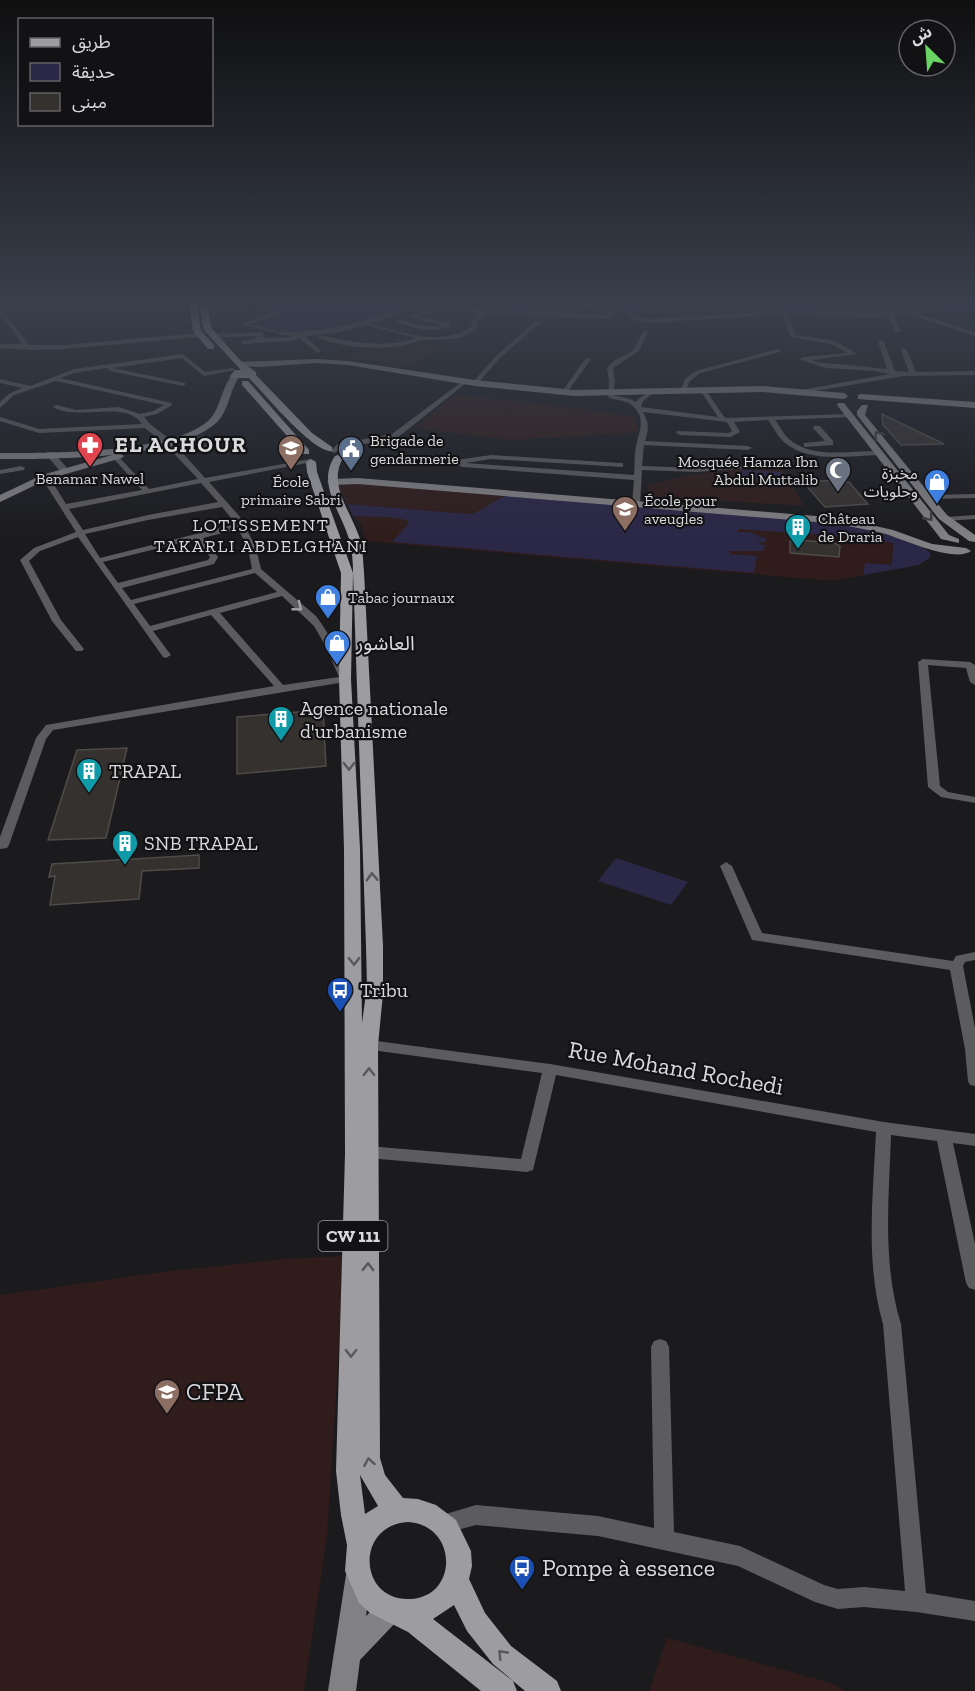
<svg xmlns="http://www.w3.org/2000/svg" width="975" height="1691" viewBox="0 0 975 1691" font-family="'Zilla Slab','Noto Sans Arabic',serif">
<rect width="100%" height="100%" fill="#1b1b1e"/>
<g fill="#2f1c1b">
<polygon points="426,343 445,346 410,367 365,359 335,358 369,349"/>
<polygon points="454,395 562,406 636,417 638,433 510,440 414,428"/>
<polygon points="774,467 783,471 804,506 648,496 648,485 691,475 743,468"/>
<polygon points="345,482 833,521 928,551 931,554 929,558 919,565 833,581 365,541 362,526 353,516 338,486"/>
<polygon points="345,1256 327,1536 304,1691 0,1691 0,1295 162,1272 283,1259"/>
<polygon points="667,1638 831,1683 845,1691 649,1691"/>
</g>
<g fill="#2b2747">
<path d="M 302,304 L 409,304 C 392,311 376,321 358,325 C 325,333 284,338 253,323 Z"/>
<polygon points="742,470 781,472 781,480 742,478"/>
<path d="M 508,494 L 833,521 C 859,526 913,535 931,554 L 929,558 L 919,565 L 863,575 L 865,563 L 892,565 L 893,543 L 854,535 L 853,537 L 738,529 L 738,532 L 750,532 L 767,539 L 765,542 L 757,543 L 767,546 L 762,551 L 730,551 L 730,554 L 757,556 L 754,573 L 392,542 L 409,523 L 407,520 L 389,517 L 353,516 L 348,504 L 467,514 L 475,513 Z"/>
<polygon points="616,858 688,882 671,905 598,881"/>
</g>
<g fill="#35312f" stroke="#4f4b48" stroke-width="1.5">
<polygon points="882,414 944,444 901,445 883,425"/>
<polygon points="203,436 216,442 193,451 179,445"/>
<polygon points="839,480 841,482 849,482 868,504 825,507 803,482"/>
<polygon points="798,540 835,543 840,546 839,557 790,553 790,541"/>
<polygon points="323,710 326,766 237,774 237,717"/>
<polygon points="127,748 106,838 48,840 77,750"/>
<polygon points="199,855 199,868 142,871 139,899 50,905 55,876 49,877 52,864"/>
</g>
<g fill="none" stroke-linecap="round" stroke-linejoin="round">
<g fill="#5c5b5d" fill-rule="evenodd">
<polygon points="292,304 301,304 251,324 276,331 276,333 242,324"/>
<path d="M 413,304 L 422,304 L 371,324 C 403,332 442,348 472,326 L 471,321 L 477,317 L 475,312 L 463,311 L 465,308 L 607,315 L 608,304 L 614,304 L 613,317 L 610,319 L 483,313 L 483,318 L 477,322 L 478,327 C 462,342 446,339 426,340 C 417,340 408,345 399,346 C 378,350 336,347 317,337 L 320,335 C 352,342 385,349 416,338 L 366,325 L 335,333 L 305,336 L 320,350 L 320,352 L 318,353 L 299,338 L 292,341 L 243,344 L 241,341 L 257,338 L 255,336 L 212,338 L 209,336 L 212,334 L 261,332 L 264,334 L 262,336 L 264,338 L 291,337 L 293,336 L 277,334 L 280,332 C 327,333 369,321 413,304 Z"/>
<path d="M 438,304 L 447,304 L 420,316 L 451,324 L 451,326 C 434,334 411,328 395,321 L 398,319 L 424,326 L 442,326 L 410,316 Z"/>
<polygon points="537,304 595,304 585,309"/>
<polygon points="621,304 629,304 626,306 638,317 651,319 781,311 780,307 783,305 787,310 873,313 937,306 975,307 975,311 937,310 913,312 975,332 975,336 906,313 894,315 901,331 898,333 895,331 888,315 873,317 788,314 796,335 835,341 857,354 812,360 816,362 887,369 878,342 881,340 884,342 895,371 909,372 901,350 904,348 907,350 916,372 975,371 975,375 904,376 803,393 800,391 801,390 890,374 874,371 826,368 801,360 800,359 803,357 847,353 831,344 791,337 782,314 651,323 634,320 620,307"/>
<polygon points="0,307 29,345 64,345 199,333 202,335 199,337 64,349 28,350 0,348 0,344 22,344 0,313"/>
<polygon points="536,321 541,322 500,358 477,384 473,384 473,382 496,356"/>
<path d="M 645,330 L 648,332 L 639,351 L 613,368 L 615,381 L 613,395 L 630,399 L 636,402 L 638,399 L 648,393 L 651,395 L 643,401 L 641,407 L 718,417 L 702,393 L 705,391 L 707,392 L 725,418 L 850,414 L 854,416 L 852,417 L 775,420 C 780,426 783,434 789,439 C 812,459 849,451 877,451 L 881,453 L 877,455 C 848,456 810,463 785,443 C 778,437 774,428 768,420 L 734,422 L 740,432 L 730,437 L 680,435 L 676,433 L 677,431 L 729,433 L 732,431 L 727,422 L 643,412 C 649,423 649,429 645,441 L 748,446 L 752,448 L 748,450 L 644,445 L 642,466 L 696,468 L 763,463 L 767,465 L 763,467 L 696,472 L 642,470 L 640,504 L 636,506 L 632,504 L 634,480 L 463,467 L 454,464 L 454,460 L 457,460 L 491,455 L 620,463 L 623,463 L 623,467 L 491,459 L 466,463 L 634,475 C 635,465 634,452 637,442 C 640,429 645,419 634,407 C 627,399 615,401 608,397 L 609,381 L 607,368 C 613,359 623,357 632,351 C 638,346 639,335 645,330 Z"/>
<polygon points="778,349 780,350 780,352 700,373 690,381 685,392 680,391 685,379 696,371"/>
<path d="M 183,354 L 205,372 L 233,368 L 236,370 L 204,376 L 182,358 L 113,368 L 185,383 L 186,384 L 183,386 L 110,371 L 107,368 L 75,373 L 60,378 L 172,403 L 172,405 L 157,414 L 144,417 L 150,424 L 172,441 L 205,478 L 310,459 L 311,461 L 307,463 L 209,482 L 241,518 L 256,548 L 261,569 L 316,616 C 331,636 341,657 350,679 L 345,682 L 53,730 L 46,739 L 9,845 L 7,848 L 0,849 L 0,837 L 36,738 L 46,725 L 274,686 L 211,615 L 153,631 L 171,655 L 166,658 L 163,657 L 78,537 L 40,551 L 29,561 L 61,620 L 84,649 L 82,651 L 76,651 L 52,621 L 20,560 L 34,548 L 76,532 L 41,477 L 42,475 L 48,475 L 66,504 L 142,490 L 114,459 L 113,457 L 117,455 L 149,489 L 198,479 L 166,445 L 145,428 L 39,433 L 0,421 L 0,417 L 39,429 L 142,424 C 125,399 79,422 53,407 L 56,405 L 76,410 L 119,407 L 140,414 L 153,411 L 164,405 L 56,381 L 14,395 L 0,408 L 0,402 L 10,393 L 23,388 L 0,383 L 0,379 L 30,386 L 74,369 ZM 201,483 L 218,502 L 148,515 L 83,530 L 69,509 ZM 222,507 L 236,524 L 100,558 L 85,534 L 148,520 ZM 238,529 L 248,548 L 252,569 L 131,600 L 122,588 L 214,564 L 218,557 L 203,538 ZM 196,539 L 210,557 L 208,560 L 118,583 L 103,562 ZM 255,573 L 277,592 L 150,626 L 134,604 ZM 282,596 L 314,626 L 326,647 L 339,677 L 283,685 L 220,613 Z"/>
<polygon points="586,358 591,359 566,394 562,394 561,393"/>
<polygon points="460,383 465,384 397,438 343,448 334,453 330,451 338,444 392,434"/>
<polygon points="814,426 820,426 833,441 833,445 804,447 804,443 825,441 813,428"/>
<polygon points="47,452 53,452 68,469 68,473 62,473 47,456"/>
<polygon points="21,466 25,468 24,470 0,474 0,470"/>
<polygon points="975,494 975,498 928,499 924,497 928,495"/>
<polygon points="975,515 975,519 946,521 942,519 946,517"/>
<polygon points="923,659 970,662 975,665 975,685 970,682 966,668 928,665 940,786 948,792 975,797 975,803 941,797 928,787 918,662"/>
<polygon points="726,862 732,866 762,933 953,961 956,956 975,952 975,960 965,962 963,966 975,1028 975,1086 970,1085 968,1081 965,1049 950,970 752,940 720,866"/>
<path d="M 369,1040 L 550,1064 L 884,1122 L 975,1134 L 975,1146 L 953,1143 L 975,1244 L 975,1290 L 969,1288 L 966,1283 L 937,1141 L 891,1135 C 889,1198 882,1263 901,1324 L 926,1593 L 975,1601 L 975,1621 L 916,1612 L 864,1607 L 838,1609 L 815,1602 L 738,1566 L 598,1536 L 476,1525 L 446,1533 L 439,1530 L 436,1523 L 439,1516 L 476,1505 L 598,1516 L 654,1528 L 651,1347 L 654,1341 L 660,1339 L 666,1341 L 669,1347 L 674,1532 L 740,1546 L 824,1585 L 838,1589 L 864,1587 L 905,1591 L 883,1324 C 865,1262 873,1196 876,1132 L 556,1075 L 533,1170 L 527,1172 L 368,1158 L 363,1156 L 360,1152 L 363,1148 L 368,1146 L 521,1159 L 542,1073 L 364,1049 L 362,1045 L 364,1041 Z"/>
</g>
<g fill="#818083" fill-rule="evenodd">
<polygon points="317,359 348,361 475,380 574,390 763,386 844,393 848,396 844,399 763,392 574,396 475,386 348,365 317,363 260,367 239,366 235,364 239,362"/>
<path d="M 233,374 L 240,376 C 229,390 229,413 215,424 C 172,460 55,459 0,459 L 0,453 C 49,453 176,454 210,419 C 221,407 221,388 233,374 Z"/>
<polygon points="861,394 975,402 975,408 858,399 858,395"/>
<polygon points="838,403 844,403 949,535 959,539 959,543 941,539 837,405"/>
<polygon points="862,405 868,405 865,415 947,515 975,535 975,542 969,541 939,519 857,415 857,411"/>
<polygon points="119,453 124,456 122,458 48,479 0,502 0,495 42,475"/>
<path d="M 358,478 L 840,518 L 893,530 L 932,544 L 966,548 L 971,551 C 956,563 904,540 886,534 C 871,530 855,528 840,524 L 358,484 L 332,485 L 327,482 L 332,479 Z"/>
<polygon points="359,1562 368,1566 372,1575 366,1616 381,1601 390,1597 399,1601 403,1610 399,1619 360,1660 356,1691 328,1691 346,1575 350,1566"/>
</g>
<g fill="#9d9ca0" fill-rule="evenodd">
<polygon points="189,304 197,304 201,331 214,345 214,349 208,349 193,331"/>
<path d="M 199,304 L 207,304 L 212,329 L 242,362 L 256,372 L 256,375 L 312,433 L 332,447 L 332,451 C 313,453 264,393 249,378 L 231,378 L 230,376 L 235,370 L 241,370 L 204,330 Z"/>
<polygon points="242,381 248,381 309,450 309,454 303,454 242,385"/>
<path d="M 338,455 L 343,458 C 327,485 352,513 360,539 C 363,549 363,561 364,572 L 383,946 L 383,994 L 378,1045 L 380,1458 L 385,1475 L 403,1498 L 418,1499 L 436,1505 L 456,1520 L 471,1551 L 472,1566 L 469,1579 L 485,1613 L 511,1646 L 557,1681 L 561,1691 L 525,1691 L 493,1664 L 467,1631 L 454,1605 L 433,1619 L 513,1681 L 517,1691 L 481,1691 L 408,1632 L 370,1613 L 359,1603 L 345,1571 L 347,1545 L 341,1515 L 336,1471 L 345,1154 L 344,849 L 339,679 L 341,573 L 307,472 L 306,462 L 311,459 L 316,462 L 317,472 L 353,573 L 351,679 L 360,849 L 362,1023 L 367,986 L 366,946 L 353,572 C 353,561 352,550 349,539 C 341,511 316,484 335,456 ZM 360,1475 L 378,1506 L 365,1514 ZM 408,1522 C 458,1525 459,1597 410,1599 C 358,1601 355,1525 408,1522 Z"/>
</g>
</g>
<defs><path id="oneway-chevron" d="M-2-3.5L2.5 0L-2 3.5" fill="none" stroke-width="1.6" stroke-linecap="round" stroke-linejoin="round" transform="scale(1.5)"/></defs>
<g stroke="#3e3e41">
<use href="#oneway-chevron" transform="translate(878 435) rotate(-129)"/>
<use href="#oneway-chevron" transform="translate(929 517) rotate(51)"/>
</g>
<use stroke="#a1a1a3" href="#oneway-chevron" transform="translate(298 607) rotate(39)"/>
<g stroke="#58575a">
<use href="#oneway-chevron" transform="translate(349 766) rotate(90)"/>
<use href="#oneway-chevron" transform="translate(372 877) rotate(-92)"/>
<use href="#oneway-chevron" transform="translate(354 961) rotate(89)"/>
<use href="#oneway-chevron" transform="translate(369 1072) rotate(-89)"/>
<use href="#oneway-chevron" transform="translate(368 1267) rotate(-89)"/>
<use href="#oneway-chevron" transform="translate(351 1353) rotate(91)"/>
<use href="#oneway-chevron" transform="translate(369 1462) rotate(-100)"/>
<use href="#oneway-chevron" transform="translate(502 1654) rotate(-134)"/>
</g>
<linearGradient id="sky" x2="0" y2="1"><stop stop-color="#0f0f10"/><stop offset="0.56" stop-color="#393f4c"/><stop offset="1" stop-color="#393f4c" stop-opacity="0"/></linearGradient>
<rect width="975" height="541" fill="url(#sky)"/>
<defs>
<g id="pharmacy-pin" transform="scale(1.35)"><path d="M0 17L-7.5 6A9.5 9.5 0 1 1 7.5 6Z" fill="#e0444e" stroke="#121215"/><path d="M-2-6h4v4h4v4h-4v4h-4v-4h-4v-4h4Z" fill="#fff"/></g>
<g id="school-pin" transform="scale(1.35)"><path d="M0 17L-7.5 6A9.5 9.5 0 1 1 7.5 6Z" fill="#8d6e63" stroke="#121215"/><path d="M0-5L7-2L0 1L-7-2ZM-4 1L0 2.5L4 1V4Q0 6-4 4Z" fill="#fff"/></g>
<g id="civic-pin" transform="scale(1.35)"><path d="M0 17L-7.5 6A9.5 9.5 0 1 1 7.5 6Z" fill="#5c6f8a" stroke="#121215"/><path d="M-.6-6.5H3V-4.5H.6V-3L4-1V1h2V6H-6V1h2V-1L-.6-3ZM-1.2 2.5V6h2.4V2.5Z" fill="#fff"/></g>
<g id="mosque-pin" transform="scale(1.35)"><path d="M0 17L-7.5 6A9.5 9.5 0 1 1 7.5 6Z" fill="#6b7280" stroke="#121215"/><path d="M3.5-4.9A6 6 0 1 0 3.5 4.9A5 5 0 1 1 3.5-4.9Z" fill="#fff"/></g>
<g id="shop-pin" transform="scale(1.35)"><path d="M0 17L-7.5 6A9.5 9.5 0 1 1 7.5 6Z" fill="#3f7fe0" stroke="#121215"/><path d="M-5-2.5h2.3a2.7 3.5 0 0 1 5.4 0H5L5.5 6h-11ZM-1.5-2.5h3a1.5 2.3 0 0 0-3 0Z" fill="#fff"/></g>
<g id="building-pin" transform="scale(1.35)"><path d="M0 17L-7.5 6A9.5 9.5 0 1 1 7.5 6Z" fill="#0f9aa8" stroke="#121215"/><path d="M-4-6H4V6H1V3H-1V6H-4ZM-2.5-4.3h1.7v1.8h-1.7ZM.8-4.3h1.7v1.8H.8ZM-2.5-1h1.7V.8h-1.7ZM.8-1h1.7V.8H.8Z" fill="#fff"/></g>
<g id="bus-pin" transform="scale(1.35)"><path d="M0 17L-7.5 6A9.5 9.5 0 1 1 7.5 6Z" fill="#1a4fb4" stroke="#121215"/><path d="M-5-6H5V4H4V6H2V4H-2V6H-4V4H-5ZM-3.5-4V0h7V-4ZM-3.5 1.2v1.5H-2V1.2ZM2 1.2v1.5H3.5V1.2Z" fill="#fff"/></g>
<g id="university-pin" transform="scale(1.35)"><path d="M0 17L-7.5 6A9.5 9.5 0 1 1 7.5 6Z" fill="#8d6e63" stroke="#121215"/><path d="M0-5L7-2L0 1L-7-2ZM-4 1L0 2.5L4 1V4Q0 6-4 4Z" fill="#fff"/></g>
</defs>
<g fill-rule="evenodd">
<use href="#pharmacy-pin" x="90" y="445"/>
<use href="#school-pin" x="291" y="448"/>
<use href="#civic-pin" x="351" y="449"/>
<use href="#mosque-pin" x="838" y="470"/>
<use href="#shop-pin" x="937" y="482"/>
<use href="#school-pin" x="625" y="509"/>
<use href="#building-pin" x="798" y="527"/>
<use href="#shop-pin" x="328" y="597"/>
<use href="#shop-pin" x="337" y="643"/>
<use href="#building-pin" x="281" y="719"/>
<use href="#building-pin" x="89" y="771"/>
<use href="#building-pin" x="125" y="843"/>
<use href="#bus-pin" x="340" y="990"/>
<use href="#university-pin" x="167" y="1392"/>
<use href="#bus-pin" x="522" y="1568"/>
</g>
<g text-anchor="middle" stroke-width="4.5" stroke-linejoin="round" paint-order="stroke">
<g font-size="16" fill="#dadadc" stroke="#121215" text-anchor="start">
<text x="370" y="446">Brigade de<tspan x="370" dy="18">gendarmerie</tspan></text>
<text x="818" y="467" text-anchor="end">Mosquée Hamza Ibn<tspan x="818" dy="18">Abdul Muttalib</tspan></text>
<text x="918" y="479" text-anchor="end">مخبزة<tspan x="918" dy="18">وحلويات</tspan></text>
<text x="90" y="484" text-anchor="middle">Benamar Nawel</text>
<text x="291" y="487" text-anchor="middle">École<tspan x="291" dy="18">primaire Sabri</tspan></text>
<text x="644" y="506">École pour<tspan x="644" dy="18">aveugles</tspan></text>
<text x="818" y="524">Château<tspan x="818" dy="18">de Draria</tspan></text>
<text x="348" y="603">Tabac journaux</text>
</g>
<g font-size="18" letter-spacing="1.5" fill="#dadadc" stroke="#121215">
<text x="261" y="531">LOTISSEMENT<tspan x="261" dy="21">TAKARLI ABDELGHANI</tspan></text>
</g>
<rect fill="#121215" stroke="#9e9ea0" stroke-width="1.5" x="318.5" y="1221" width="69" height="30" rx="4.5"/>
<g font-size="18" font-weight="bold" fill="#dadadc">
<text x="353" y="1242">CW 111</text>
</g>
<g font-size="20" fill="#dadadc" stroke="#121215" text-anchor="start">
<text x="356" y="650">العاشور</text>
<text x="300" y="715">Agence nationale<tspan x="300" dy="23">d'urbanisme</tspan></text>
<text x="109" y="778">TRAPAL</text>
<text x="144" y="850">SNB TRAPAL</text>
<text x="360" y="997">Tribu</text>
</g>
<g font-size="22" font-weight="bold" letter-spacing="1.5" fill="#dadadc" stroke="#121215">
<text x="181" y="452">EL ACHOUR</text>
</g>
<g font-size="24" fill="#dadadc" stroke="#121215">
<text transform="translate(676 1068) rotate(10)" y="8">Rue Mohand Rochedi</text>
</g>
<g font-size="24" fill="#dadadc" stroke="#121215" text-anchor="start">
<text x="186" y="1400">CFPA</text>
<text x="542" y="1576">Pompe à essence</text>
</g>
</g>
<rect x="18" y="18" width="195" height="108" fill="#121215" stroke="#626265" stroke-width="1.5"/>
<rect x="30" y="38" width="30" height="9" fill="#9d9ca0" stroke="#626265" stroke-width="1.5"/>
<text x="72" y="48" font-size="18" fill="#dadadc">طريق</text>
<rect x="30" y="63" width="30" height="18" fill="#2b2747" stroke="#626265" stroke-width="1.5"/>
<text x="72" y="78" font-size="18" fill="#dadadc">حديقة</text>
<rect x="30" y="93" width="30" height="18" fill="#35312f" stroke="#626265" stroke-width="1.5"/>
<text x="72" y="108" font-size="18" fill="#dadadc">مبنى</text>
<g transform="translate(927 48) rotate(335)"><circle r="28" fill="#121215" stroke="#626265" stroke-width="1.5"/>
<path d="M0-4.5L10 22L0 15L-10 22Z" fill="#6ad364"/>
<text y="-9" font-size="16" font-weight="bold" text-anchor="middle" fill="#dadadc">ش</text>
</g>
</svg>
